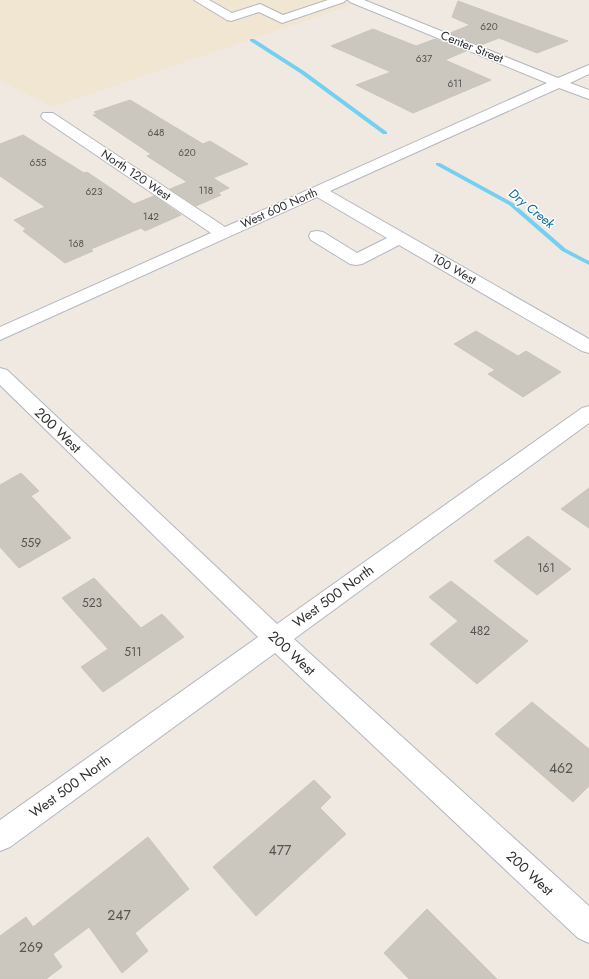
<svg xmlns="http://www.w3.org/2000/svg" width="589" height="979" viewBox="0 0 589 979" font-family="Jost,sans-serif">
<rect width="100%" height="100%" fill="#efe9e1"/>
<polygon fill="#f0e6d1" points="0,0 340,0 352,5 52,107 0,81"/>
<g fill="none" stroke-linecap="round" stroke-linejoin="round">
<g fill="#75cff0" fill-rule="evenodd">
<polygon points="250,39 254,39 304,71 387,132 387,134 383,134 300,73 250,41"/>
<polygon points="436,163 440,163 513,203 566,249 589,261 589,265 562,251 509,205 436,165"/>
</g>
</g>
<g fill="#cbc7bf" stroke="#cbc5ba">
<polygon points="458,1 496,15 568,41 537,53 499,38 481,45 450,33 470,25 452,17"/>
<polygon points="373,29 416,46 435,39 466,51 445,60 491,80 413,113 356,85 391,72 331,46"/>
<polygon points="130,100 203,144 210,141 248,164 213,178 229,188 218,193 221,195 196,206 170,189 187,182 147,156 151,154 93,115 97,114 94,112"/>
<polygon points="23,135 84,173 87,172 134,204 154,196 181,215 145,231 141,228 91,249 93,251 65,263 23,231 26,229 14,220 45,207 0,176 0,144"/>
<polygon points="476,331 518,356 526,351 561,372 523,397 488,374 495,370 454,344"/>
<polygon points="21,473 39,491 31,496 71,538 19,568 0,547 0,485"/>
<polygon points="589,488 589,528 561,509"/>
<polygon points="528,536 571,569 537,595 494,561"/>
<polygon points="94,578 141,628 162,614 184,637 103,692 81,667 108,649 62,598"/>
<polygon points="451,581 528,641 477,684 430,644 458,621 429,597"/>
<polygon points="532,702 589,749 589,786 573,802 495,734"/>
<polygon points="314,780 331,797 320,808 346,834 256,916 213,867"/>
<polygon points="148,837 189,889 135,933 148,951 122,973 89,927 53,954 62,967 46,979 0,979 0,936 26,917 33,927"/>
<polygon points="427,909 497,979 409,979 384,953"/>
</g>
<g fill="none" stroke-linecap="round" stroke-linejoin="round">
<g stroke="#b4b7c1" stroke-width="2">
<g id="minor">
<polygon points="194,0 209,0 232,13 260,4 283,15 328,0 346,0 344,2 282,23 259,12 231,21 227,20"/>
<polygon points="348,0 364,0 558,78 589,65 589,74 570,83 589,90 589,99 559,88 330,191 589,339 589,353 582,351 399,245 362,264 356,265 350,264 311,240 309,236 311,232 317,231 323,232 357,253 387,238 317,197 0,340 0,327 211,233 43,119 41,116 43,113 53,113 225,227 547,83 350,2"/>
<polygon points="0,368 7,370 277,624 582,408 589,406 589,423 294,639 589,906 589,943 578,938 275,653 10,847 0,851 0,820 258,637 0,385"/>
</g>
</g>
<use href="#minor" fill="#fff" fill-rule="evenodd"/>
</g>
<g text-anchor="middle" stroke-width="3" stroke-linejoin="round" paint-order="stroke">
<g font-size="10" fill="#555452">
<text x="489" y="30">620</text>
<text x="424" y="62">637</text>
<text x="455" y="87">611</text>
<text x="156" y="136">648</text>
<text x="187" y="156">620</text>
<text x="38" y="166">655</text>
<text x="206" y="194">118</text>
<text x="94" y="195">623</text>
<text x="151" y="220">142</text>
<text x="76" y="247">168</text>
</g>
<g font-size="12" fill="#2e2e2e" stroke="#fff">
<text transform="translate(472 47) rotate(22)" y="4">Center Street</text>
<text transform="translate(136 175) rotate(34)" y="4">North 120 West</text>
<text transform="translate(279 208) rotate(-24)" y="4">West 600 North</text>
<text transform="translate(454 269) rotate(30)" y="4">100 West</text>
</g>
<g font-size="12" fill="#555452">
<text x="31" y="547">559</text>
<text x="546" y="572">161</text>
<text x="92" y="607">523</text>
<text x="480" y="635">482</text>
<text x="133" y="656">511</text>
</g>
<g font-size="13" font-style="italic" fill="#0d6fa3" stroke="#fff">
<text transform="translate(532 208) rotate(39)" y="5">Dry Creek</text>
</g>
<g font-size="14" fill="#2e2e2e" stroke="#fff">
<text transform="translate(58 430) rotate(44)" y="5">200 West</text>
<text transform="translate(333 596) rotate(-36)" y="5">West 500 North</text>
<text transform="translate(292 653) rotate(43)" y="5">200 West</text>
<text transform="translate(70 786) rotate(-36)" y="5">West 500 North</text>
<text transform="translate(530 873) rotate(43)" y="5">200 West</text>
</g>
<g font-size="14" fill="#555452">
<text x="561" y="773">462</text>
<text x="280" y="855">477</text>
<text x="119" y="920">247</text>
<text x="31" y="952">269</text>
</g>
</g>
</svg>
